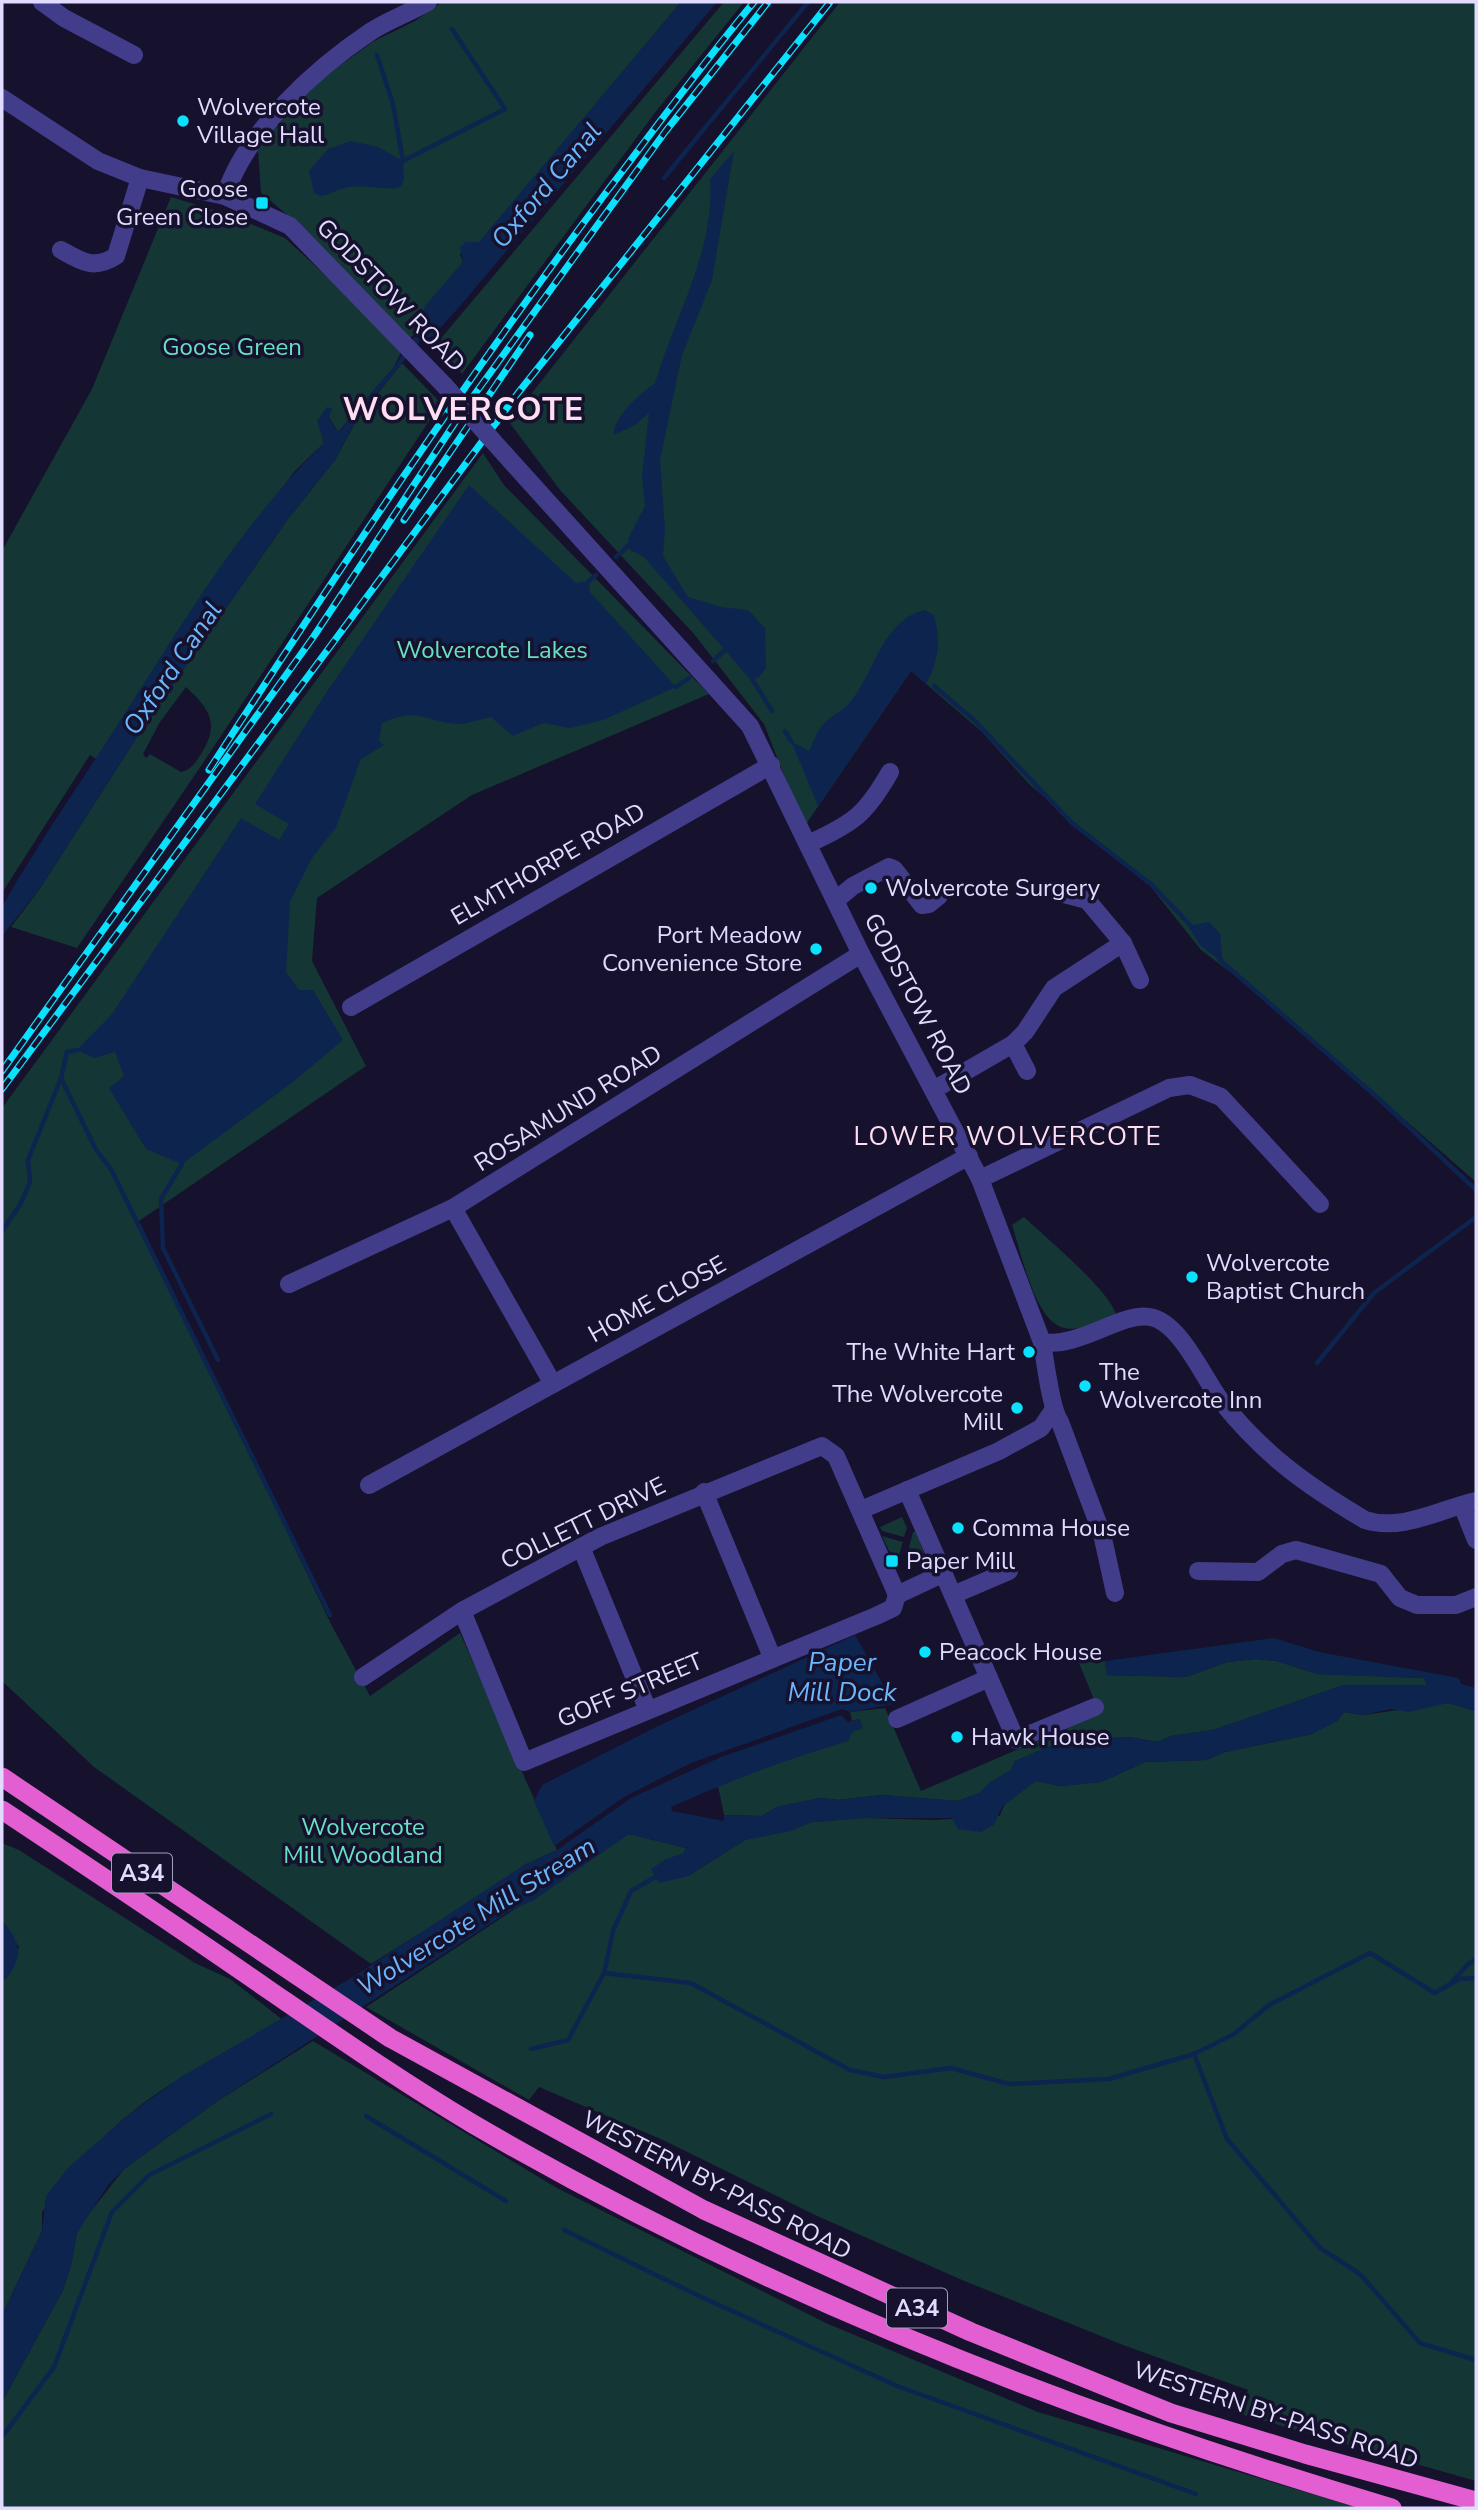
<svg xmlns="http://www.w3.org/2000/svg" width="1478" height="2510" viewBox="0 0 1478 2510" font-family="'Nunito Sans',sans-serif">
<rect width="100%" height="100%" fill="#16112c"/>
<g fill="#143635" fill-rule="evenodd">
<polygon points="442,2 681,2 479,243 460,254 463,262 418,323 416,334 408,339 297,223 261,193 258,150 278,123 321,79 374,41 415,21"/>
<polygon points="724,2 744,2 657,110 462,374 437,343"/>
<polygon points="840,2 1476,2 1476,1182 1271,1003 1201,950 1151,887 1029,784 982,732 911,671 804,827 764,724 694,634 560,490 509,422"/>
<polygon points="171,197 227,214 285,238 383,328 402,351 393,368 338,432 329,417 321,429 324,443 295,471 223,566 96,759 90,755 2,893 2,551 92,389"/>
<path d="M 402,363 L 441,403 L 203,763 L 77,948 L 11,927 L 41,887 L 148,720 L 288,519 L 335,460 L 357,419 ZM 186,687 C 210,709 220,724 201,754 C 195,763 192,769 181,772 L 150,754 L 146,758 L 143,754 L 160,722 Z"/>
<polygon points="483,453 504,485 709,694 472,795 317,898 312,961 366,1066 139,1221 331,1624 370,1696 460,1633 557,1850 524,1865 504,1881 371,1964 94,1767 2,1681 2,1108"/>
<path d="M 1024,1217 C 1043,1235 1114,1294 1116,1316 C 1101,1321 1081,1332 1064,1328 C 1035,1322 1021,1252 1012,1225 Z"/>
<polygon points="902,1517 907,1528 904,1537 882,1531 880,1527"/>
<polygon points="913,1532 916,1532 927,1561 907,1556"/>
<polygon points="882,1536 903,1542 899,1555 889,1551"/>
<polygon points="1256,1659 1277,1661 1317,1674 1424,1678 1427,1685 1344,1685 1213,1730 1171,1736 1158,1742 1129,1737 1093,1739 1051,1746 1015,1761 1011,1770 990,1783 980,1793 958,1801 882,1795 839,1800 820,1798 777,1807 762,1816 724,1815 718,1786 782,1761 847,1741 860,1719 852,1721 850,1712 885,1708 921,1791 1100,1714 1079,1663 1105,1661 1107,1675 1186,1677 1227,1662"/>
<path d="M 1448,1703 L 1476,1711 L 1476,2481 L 1240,2414 L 1248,2390 L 1123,2345 L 962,2280 L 815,2215 L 663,2140 L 539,2087 L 529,2100 L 366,2007 L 629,1834 L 686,1848 L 684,1853 L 661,1863 L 688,1876 L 745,1840 L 791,1830 L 812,1822 L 864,1818 L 934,1820 L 1000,1816 C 1004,1799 1021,1788 1036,1781 L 1060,1786 L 1101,1782 L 1145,1762 L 1206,1760 L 1225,1752 L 1312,1734 L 1344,1712 L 1363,1715 Z"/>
<path d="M 2,1843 L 19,1850 L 195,1963 L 230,1979 L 283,2020 C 221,2055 154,2087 104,2137 C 81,2160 62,2187 42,2212 L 42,2231 L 2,2315 L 2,1980 L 7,1978 L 19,1947 L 2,1921 Z"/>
<polygon points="313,2041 557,2188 826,2323 1038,2412 1359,2508 2,2508 2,2402 63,2290 71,2266 77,2233 84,2220 124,2169 216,2102"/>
</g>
<g fill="#0d244f">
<path d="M 681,2 L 717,2 L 460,306 L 433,336 L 420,341 L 357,418 L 335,460 L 288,519 L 148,720 L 41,887 L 2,936 L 3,905 C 39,842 81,782 120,721 C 181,626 242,522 324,443 L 317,421 L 327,407 L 332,409 L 329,418 L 338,432 L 393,368 L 416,335 L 425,306 L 463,262 L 460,247 L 466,242 L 479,242 Z"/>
<path d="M 351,141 L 378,147 L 403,161 L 404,179 L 401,187 C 384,191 367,184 349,187 C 339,188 331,195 321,196 L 314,193 L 309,171 L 328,149 Z"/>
<path d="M 734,151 L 712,280 L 682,355 L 660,460 L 665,530 L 663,556 L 688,597 L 721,607 L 748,610 L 765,628 L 766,668 L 759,677 L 750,679 L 644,557 L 630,550 L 628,539 L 645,506 L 642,476 L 649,413 L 635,425 L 614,435 C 613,416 640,394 655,383 C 675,316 715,251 710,179 Z"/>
<path d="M 469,485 L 576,583 L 589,581 L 590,592 L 676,687 L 603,720 L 570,728 L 543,723 L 513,736 L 491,717 C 481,719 468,724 458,724 C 424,722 419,706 382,723 L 379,741 L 384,745 L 361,759 L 336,827 L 312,858 L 290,902 L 286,972 L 299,990 L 313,990 L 343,1040 L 293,1082 L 182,1164 L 146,1149 L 109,1088 L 124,1076 L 115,1052 L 94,1058 L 77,1050 L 112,1014 L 241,818 L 279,840 L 289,824 L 255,804 L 328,690 Z"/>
<path d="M 924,610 L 934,615 C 941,640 939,660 926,684 L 911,671 L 818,806 L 791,741 L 809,751 C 814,741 817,730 825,722 C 833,715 844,710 851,701 C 875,672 882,621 924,610 Z"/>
<polygon points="1209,922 1220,933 1223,963 1200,945 1188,926"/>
<polygon points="855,1635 894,1704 850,1712 842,1709 691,1763 624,1797 554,1846 534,1801 542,1785 654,1728"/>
<path d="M 1274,1638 L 1319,1652 L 1459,1678 L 1461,1684 L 1476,1688 L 1476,1711 L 1448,1703 L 1409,1712 L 1391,1709 L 1363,1715 L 1344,1712 L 1338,1721 L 1312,1734 L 1225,1752 L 1206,1760 L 1145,1762 L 1101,1782 L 1060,1786 L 1036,1781 L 1002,1807 L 994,1825 L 981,1832 L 958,1829 L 952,1818 L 864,1818 L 812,1822 L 791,1831 L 745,1840 L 688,1876 L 659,1883 L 651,1869 L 666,1859 L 684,1853 L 686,1848 L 629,1834 L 534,1900 L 510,1911 L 216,2102 L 124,2169 L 108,2185 L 77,2233 L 71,2266 L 63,2290 L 2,2402 L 2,2315 L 42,2231 L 46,2196 L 68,2168 L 127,2116 L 181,2077 L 353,1977 L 524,1865 L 557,1850 L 631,1798 L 721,1757 L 841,1715 L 848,1722 L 860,1719 L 863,1728 L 852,1732 L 848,1741 C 787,1759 729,1781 671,1807 L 672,1811 L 724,1821 L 724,1815 L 762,1816 L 776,1807 L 820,1798 L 839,1800 L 882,1795 L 958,1801 L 980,1793 L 989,1783 L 1011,1770 L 1015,1761 L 1051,1746 L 1093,1739 L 1129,1737 L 1158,1742 L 1171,1736 L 1213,1730 L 1344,1685 L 1427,1685 L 1423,1678 L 1317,1674 L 1277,1661 L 1256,1659 L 1227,1662 L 1186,1677 L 1107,1675 L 1105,1661 Z"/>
<path d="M 2,1921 C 21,1942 24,1955 7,1978 L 2,1980 Z"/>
</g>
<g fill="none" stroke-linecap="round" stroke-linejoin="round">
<g stroke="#0d244f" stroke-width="4.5">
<polyline points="377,55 393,104 403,161 505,109 452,29"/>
<polyline points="664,178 808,2"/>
<polyline points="616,557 629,545"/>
<polyline points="589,581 596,575"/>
<polyline points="713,661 724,651"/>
<polyline points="752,679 772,711"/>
<polyline points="934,686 975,721 1072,823 1152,885 1191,926"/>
<polyline points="676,687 689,678"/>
<polyline points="785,731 791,741"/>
<polyline points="1220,960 1379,1099 1476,1190"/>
<polyline points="77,1050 67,1052 61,1078 95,1148 112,1171 330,1615"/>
<polyline points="182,1164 161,1199 163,1248 218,1360"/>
<polyline points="2,1231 20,1205 30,1182 28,1160 61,1078"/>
<polyline points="1317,1363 1374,1293 1476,1217"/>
<polyline points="604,1973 691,1983 850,2070 884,2077 951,2068 1009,2084 1109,2079 1194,2054"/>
<polyline points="1476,1978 1459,1979 1435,1993 1370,1953 1269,2005 1234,2034 1194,2054 1227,2139 1320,2248 1360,2274 1420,2343 1476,2360"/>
<polyline points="1453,1981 1468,1964 1476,1959"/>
<polyline points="531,2049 568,2040 604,1973 613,1931 631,1891 659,1875"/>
<polyline points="366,2116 506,2201"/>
<polyline points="564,2230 699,2296 897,2386 1196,2494"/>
<polyline points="2,2437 54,2367 112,2212 149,2175 271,2114"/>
</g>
<g stroke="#413d8a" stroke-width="18">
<polyline points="42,2 64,18 134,55"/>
<path d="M 225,196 C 245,132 315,69 370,32 C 388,20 409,13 428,2"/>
<path d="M 61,250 C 82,262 94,270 116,256 L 140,178"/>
<path d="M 810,843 C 854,823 866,814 890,772"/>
<polyline points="836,900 853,886 889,867 894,869 922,905 929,904 939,896"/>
<polyline points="1123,943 1140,980"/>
<polyline points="351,1007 771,765"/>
<polyline points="1013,1044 1027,1071"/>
<polyline points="935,1089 1013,1044 1025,1032 1054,988 1123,943 1087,900 1060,893"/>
<polyline points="980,1179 1169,1088 1190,1085 1221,1097 1320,1204"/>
<polyline points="453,1208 553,1384"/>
<polyline points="289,1284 453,1208 861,954"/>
<path d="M 1042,1342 C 1045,1360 1051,1410 1060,1422 L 1102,1534 L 1115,1593"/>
<polyline points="369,1485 969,1156"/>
<polyline points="907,1490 1016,1740 1095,1707"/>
<polyline points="704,1492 772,1657"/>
<polyline points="1462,1505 1476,1540"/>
<polyline points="861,1510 999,1451 1041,1428 1052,1412"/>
<polyline points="581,1547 647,1708"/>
<polyline points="1198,1571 1258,1572 1282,1554 1296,1550 1381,1574 1400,1598 1417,1605 1456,1605 1476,1597"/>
<polyline points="897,1595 944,1573"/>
<polyline points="953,1595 1009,1571"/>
<polyline points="462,1611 524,1762 876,1616 893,1608 897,1595"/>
<polyline points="363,1677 462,1611 600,1537 822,1446 836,1456 897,1595"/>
<polyline points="897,1719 989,1678"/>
</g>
<g stroke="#413d8a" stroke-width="18">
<polyline points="2,98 98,161 140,178 225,196 290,226 445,386"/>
<path d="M 492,440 L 750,726 L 861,954 L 980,1179 L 1042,1342 C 1080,1348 1121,1312 1150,1317 C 1180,1322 1203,1377 1221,1401 C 1264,1455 1306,1485 1365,1520 C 1402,1532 1440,1509 1476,1501"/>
</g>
<g stroke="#e25ed1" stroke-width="19">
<polyline points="2,1777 390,2038 704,2210 971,2332 1171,2413 1305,2454 1476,2501"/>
<path d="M 2,1810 C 91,1869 181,1929 269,1990 C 336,2036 402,2082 473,2124 C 761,2292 1072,2414 1392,2508"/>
</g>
<g stroke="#09e1fe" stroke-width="7">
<g id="rail">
<polyline points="404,520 530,335"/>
<path d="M 209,770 C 337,572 467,378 608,190 C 656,127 703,63 754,2"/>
<polyline points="2,1071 314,636 464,409 665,132 768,2"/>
<polyline points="2,1089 518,393 830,2"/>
</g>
</g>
<use href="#rail" stroke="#16112c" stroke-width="4.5" stroke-dasharray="13" stroke-linecap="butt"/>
<polyline stroke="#413d8a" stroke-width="18" points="445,386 492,440"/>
</g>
<g fill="#09e1fe" stroke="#16112c" stroke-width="2.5">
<circle cx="183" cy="121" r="7"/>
<rect x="255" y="196" width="14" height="14" rx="3.5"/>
<circle cx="871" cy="888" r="7"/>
<circle cx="816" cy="949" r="7"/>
<circle cx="1192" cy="1277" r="7"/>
<circle cx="1029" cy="1352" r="7"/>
<circle cx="1085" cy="1386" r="7"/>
<circle cx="1017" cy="1408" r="7"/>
<circle cx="958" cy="1528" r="7"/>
<rect x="885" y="1554" width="14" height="14" rx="3.5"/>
<circle cx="925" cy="1652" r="7"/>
<circle cx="957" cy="1737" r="7"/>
</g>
<g text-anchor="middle" stroke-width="7" stroke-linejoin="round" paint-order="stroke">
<g fill="#16112c" stroke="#a49fc0" stroke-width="2">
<rect x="112" y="1853.5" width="60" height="39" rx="5"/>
<rect x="887" y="2288.5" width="60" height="39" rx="5"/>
</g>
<g font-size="23" font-weight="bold" fill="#e1dcff">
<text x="142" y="1881">A34</text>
<text x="917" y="2316">A34</text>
</g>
<g font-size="24" fill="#e1dcff" stroke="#16112c" text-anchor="start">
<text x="197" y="115">Wolvercote<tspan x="197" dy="28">Village Hall</tspan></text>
<text x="248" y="197" text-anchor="end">Goose<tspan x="248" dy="28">Green Close</tspan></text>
<text x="885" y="896">Wolvercote Surgery</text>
<text x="802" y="943" text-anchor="end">Port Meadow<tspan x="802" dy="28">Convenience Store</tspan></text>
<text x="1206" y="1271">Wolvercote<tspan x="1206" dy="28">Baptist Church</tspan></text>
<text x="1015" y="1360" text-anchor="end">The White Hart</text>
<text x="1099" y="1380">The<tspan x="1099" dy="28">Wolvercote Inn</tspan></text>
<text x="1003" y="1402" text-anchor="end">The Wolvercote<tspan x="1003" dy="28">Mill</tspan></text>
<text x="972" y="1536">Comma House</text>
<text x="906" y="1569">Paper Mill</text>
<text x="939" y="1660">Peacock House</text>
<text x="971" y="1745">Hawk House</text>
</g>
<g font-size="24" fill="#e1dcff" stroke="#16112c">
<text transform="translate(391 295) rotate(46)" y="8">GODSTOW ROAD</text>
<text transform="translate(548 864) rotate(-30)" y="8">ELMTHORPE ROAD</text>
<text transform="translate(918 1004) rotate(62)" y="8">GODSTOW ROAD</text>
<text transform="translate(568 1108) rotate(-32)" y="8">ROSAMUND ROAD</text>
<text transform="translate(657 1299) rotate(-29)" y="8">HOME CLOSE</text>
<text transform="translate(583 1523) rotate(-26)" y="8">COLLETT DRIVE</text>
<text transform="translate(630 1690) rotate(-23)" y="8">GOFF STREET</text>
<text transform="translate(717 2185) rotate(27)" y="8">WESTERN BY-PASS ROAD</text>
<text transform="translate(1276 2415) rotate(18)" y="8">WESTERN BY-PASS ROAD</text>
</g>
<g font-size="24" fill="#66e1c4" stroke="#16112c">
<text x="232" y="355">Goose Green</text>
<text x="492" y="658">Wolvercote Lakes</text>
<text x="363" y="1835">Wolvercote<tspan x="363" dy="28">Mill Woodland</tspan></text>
</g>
<g font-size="26" font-style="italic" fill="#6bb7fe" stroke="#16112c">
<text transform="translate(546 185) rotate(-50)" y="9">Oxford Canal</text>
<text transform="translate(172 668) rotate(-56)" y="9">Oxford Canal</text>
<text x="842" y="1671">Paper<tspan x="842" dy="30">Mill Dock</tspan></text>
<text transform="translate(476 1916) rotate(-32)" y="9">Wolvercote Mill Stream</text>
</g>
<g font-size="26" letter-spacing="2" fill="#ffdef2" stroke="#16112c">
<text x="1008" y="1145">LOWER WOLVERCOTE</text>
</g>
<g font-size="32" font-weight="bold" letter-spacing="2" fill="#ffdef2" stroke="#16112c">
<text x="464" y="420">WOLVERCOTE</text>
</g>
</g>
<rect width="1478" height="2510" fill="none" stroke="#e1dcff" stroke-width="7"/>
</svg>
